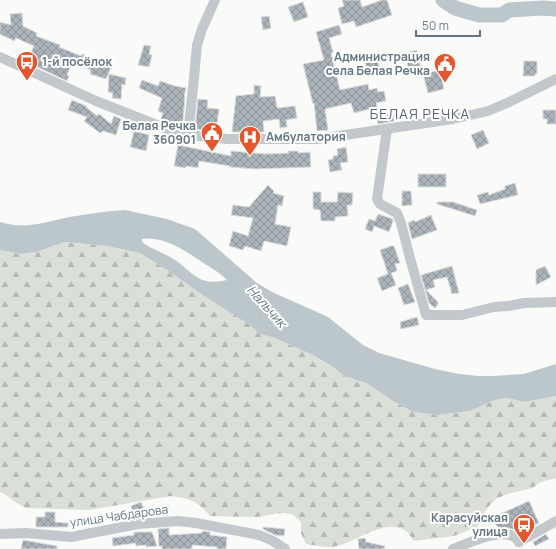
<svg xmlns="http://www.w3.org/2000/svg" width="556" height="549" viewBox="0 0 556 549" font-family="Manrope,sans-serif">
<defs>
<pattern id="forest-firs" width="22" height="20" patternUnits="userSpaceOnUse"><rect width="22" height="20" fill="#dadfd7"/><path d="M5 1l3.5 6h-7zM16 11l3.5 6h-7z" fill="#b4b9b4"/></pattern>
<pattern id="building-cross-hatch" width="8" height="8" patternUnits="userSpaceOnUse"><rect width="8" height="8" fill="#aab3b9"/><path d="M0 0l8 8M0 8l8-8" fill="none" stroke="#8e969c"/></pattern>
</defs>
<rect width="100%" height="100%" fill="#fafaf8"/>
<path fill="url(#forest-firs)" d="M 65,242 L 107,246 L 140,253 L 170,272 L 204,296 L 251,325 L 260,334 L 275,338 L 315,356 L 333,367 L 344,376 L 366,383 L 393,401 L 413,412 L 438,415 L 470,411 L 495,400 L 507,398 L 526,402 L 556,396 L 556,478 L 541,482 L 532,488 L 507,494 L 496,499 L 488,507 L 477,527 L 454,536 L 414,541 C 411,538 409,533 406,531 C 384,516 354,545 331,547 C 323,547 314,545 306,544 L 301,533 L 301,522 L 292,514 L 281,513 L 257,517 L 210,516 C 198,501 189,498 170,496 L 89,510 L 26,508 L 15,502 L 6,495 L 0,492 L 0,250 L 20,254 L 36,252 Z"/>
<path fill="#bbc7cb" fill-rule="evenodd" d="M 125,210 L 167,219 L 195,229 L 257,283 L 272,292 L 328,317 L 363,345 L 379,353 L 435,369 L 459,374 L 478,376 L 493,376 L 524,374 L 556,364 L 556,396 L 525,402 L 507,398 L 495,400 L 470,411 L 438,415 L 413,412 L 393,401 L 366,383 L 344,376 L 333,367 L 315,356 L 275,338 L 260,334 L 250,325 L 204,296 L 170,272 L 140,253 L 107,246 L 65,242 L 36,252 L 20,254 L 0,250 L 0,222 C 25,230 45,222 70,217 C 88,214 107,211 125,210 ZM 142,239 C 163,236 182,249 199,260 C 209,267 218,271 227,280 C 197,287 194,272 172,258 C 162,252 151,249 142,242 Z"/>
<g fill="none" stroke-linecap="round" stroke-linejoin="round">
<polyline stroke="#bbc7cb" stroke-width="15" points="443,0 455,8 479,15 502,15 509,10 543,8 556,9"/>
</g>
<g fill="url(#building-cross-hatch)" stroke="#dcdcda">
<polygon points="342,0 360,0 362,7 382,0 387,0 392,15 356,27 354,21 342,24 338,8 344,6"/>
<polygon points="303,2 308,17 294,22 288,7"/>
<polygon points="22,13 23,26 37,33 36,36 60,45 59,47 81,56 82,54 92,58 91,60 111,67 106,79 90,74 91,70 72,63 67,75 69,76 67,81 27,62 34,46 16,38 14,41 0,34 0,22 11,25 10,14"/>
<polygon points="269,16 271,28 263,30 261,17"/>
<polygon points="339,25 342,34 329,38 333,52 331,53 340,90 368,84 369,90 377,88 378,92 384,91 386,101 376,103 377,107 354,113 351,103 325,109 328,130 317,131 314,103 313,104 303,64 324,60 316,32"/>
<polygon points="144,45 151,46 149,54 152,55 149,67 138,65"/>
<polygon points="417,50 421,70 409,72 405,53"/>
<polygon points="376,54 380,69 368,73 364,58"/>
<polygon points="524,61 537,61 537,73 535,74 535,76 523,76"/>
<polygon points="440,70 444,89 428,93 423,74"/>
<polygon points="109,74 126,78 125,85 122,84 121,99 112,98 113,93 108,92"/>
<polygon points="142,80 158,86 160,81 175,86 186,88 184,97 185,97 183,120 180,125 161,119 163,113 158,111 162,98 139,88"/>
<polygon points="254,85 261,86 260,97 275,96 277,108 295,106 297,118 286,120 287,127 280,128 279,119 263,121 264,132 232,132 236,96 254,94"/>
<polygon points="198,99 208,100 207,108 219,109 216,131 195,129"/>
<polygon points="72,100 86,106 86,107 97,116 99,114 111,124 114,116 121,119 116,135 103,131 100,133 84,121 87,117 68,110"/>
<polygon points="543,110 556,110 556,124 547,124 547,119 543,119"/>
<polygon points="393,113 394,121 378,124 377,117"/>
<polygon points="483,130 489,143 477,149 471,135"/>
<polygon points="134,131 149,135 146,151 130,147"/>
<polygon points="178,145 231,156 231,151 266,154 289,153 288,151 298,151 298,153 310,152 311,167 256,169 230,167 230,166 199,161 198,168 186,166 186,168 174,166"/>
<polygon points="346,147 348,162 340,163 342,170 330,172 328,160 333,159 333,156 338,155 337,149"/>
<rect x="418" y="174" width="28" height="13"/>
<polygon points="515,183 518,195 480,204 477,195 488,192 489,195 505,189 505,186"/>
<polygon points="268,185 274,191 273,193 284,196 282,206 278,205 275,224 291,227 287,246 264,241 261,251 245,246 243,250 229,246 233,231 248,236 253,218 231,215 233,205 249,207"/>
<polygon points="402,191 411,191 412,205 402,206"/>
<polygon points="313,192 321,192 321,202 337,202 338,192 353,193 352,205 347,205 348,216 335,217 335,221 321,221 320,210 313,209"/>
<polygon points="437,202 453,202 477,210 475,216 437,204"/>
<polygon points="378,214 393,219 393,221 389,232 374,226 372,232 365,229 369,219 375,221"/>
<polygon points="431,215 437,230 412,239 408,223 414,220 415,222"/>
<polygon points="391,246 394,246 400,263 395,264 397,271 391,273 396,285 382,291 377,278 388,274 380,250"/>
<polygon points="452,266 459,293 452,294 447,277 433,280 435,287 426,290 438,302 438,304 435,308 429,303 421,275"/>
<polygon points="545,266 551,277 536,285 536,270"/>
<polygon points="408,284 415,302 404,305 398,288"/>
<polygon points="417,317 419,325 401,329 400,322"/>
<polygon points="529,501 538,521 539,523 528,529 516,530 508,528 499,528 493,522 498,515"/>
<polygon points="141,502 144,509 133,513 131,506"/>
<polygon points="169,506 169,515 158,516 157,507"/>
<polygon points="45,512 55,512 55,522 68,523 68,527 36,527 36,517 45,517"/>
<polygon points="263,527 285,529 284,536 275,535 263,529"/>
<polygon points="169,528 169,535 202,533 203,531 210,532 210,535 227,537 226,549 217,549 217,547 192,545 192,549 162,549 162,546 159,546 158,529"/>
<polygon points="134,532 152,532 157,546 146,547 146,545 136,546 136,543 113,546 112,538 134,535"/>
<polygon points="546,534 549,539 535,546 533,542"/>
<polygon points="365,538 366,542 385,546 384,549 359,549 358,539"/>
<polygon points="23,540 57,546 57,549 21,549"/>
</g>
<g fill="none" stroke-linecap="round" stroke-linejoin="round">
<g stroke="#c3c8cc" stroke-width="10">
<polyline points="0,57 96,101 172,131 188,135 228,139 318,139 453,119 488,111 507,103 556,79"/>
<polyline points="387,129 377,199 380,204 397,213 401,223 410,258 426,315 462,315 494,307 508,306 524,303 556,302"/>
<polyline points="188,135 194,78 197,45 202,29 215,0"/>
<polyline points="0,534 26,533 71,537 138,524 178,521 196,523 259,535 273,541 285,549"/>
<polyline points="519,542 556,521"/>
<path d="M 453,549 C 467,544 509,523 519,542"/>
</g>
</g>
<defs>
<g id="bus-pin" transform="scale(1.15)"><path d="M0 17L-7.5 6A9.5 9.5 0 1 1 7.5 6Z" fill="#e4572e" stroke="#fff"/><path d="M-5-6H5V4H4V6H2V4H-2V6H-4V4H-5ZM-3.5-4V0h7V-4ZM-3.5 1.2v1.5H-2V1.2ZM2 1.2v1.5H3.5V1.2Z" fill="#fff"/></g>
<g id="civic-pin" transform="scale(1.15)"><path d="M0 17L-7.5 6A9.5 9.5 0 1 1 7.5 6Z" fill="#e4572e" stroke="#fff"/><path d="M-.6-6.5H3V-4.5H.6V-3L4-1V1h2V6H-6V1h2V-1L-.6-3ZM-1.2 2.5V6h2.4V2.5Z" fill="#fff"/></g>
<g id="hospital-pin" transform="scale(1.15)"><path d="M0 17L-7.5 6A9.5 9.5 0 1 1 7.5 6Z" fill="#e4572e" stroke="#fff"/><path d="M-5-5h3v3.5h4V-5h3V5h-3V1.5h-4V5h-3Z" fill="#fff"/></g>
</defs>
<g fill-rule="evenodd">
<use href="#bus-pin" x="27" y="62"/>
<use href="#civic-pin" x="445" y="64"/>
<use href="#civic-pin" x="212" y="133"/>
<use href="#hospital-pin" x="250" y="137"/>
<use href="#bus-pin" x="524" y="525"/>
</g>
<g text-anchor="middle" stroke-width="4" stroke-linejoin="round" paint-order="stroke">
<g font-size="12" font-weight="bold" fill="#657683" stroke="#fff" text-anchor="end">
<text x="430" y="61">Администрация<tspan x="430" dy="14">села Белая Речка</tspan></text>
<text x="42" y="66" text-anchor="start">1-й посёлок</text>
<text x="196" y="130">Белая Речка<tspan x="196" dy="14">360901</tspan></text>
<text x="266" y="141" text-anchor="start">Амбулатория</text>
<text x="508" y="522">Карасуйская<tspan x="508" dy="14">улица</tspan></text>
</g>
<g font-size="12" fill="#657683" stroke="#fff">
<text transform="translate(119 516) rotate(-8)" y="4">улица Чабдарова</text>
</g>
<g font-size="13" font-style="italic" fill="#60757c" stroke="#fff">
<text transform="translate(267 306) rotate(48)" y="5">Нальчик</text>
</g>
<g font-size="14" letter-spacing="1" fill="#57646e" stroke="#fff">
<text x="420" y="119">БЕЛАЯ РЕЧКА</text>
</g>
</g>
<path d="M416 30v6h64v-6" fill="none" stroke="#657683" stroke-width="2"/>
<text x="422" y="30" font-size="12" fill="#657683" stroke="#ffffff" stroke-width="3" paint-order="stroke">50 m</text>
</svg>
